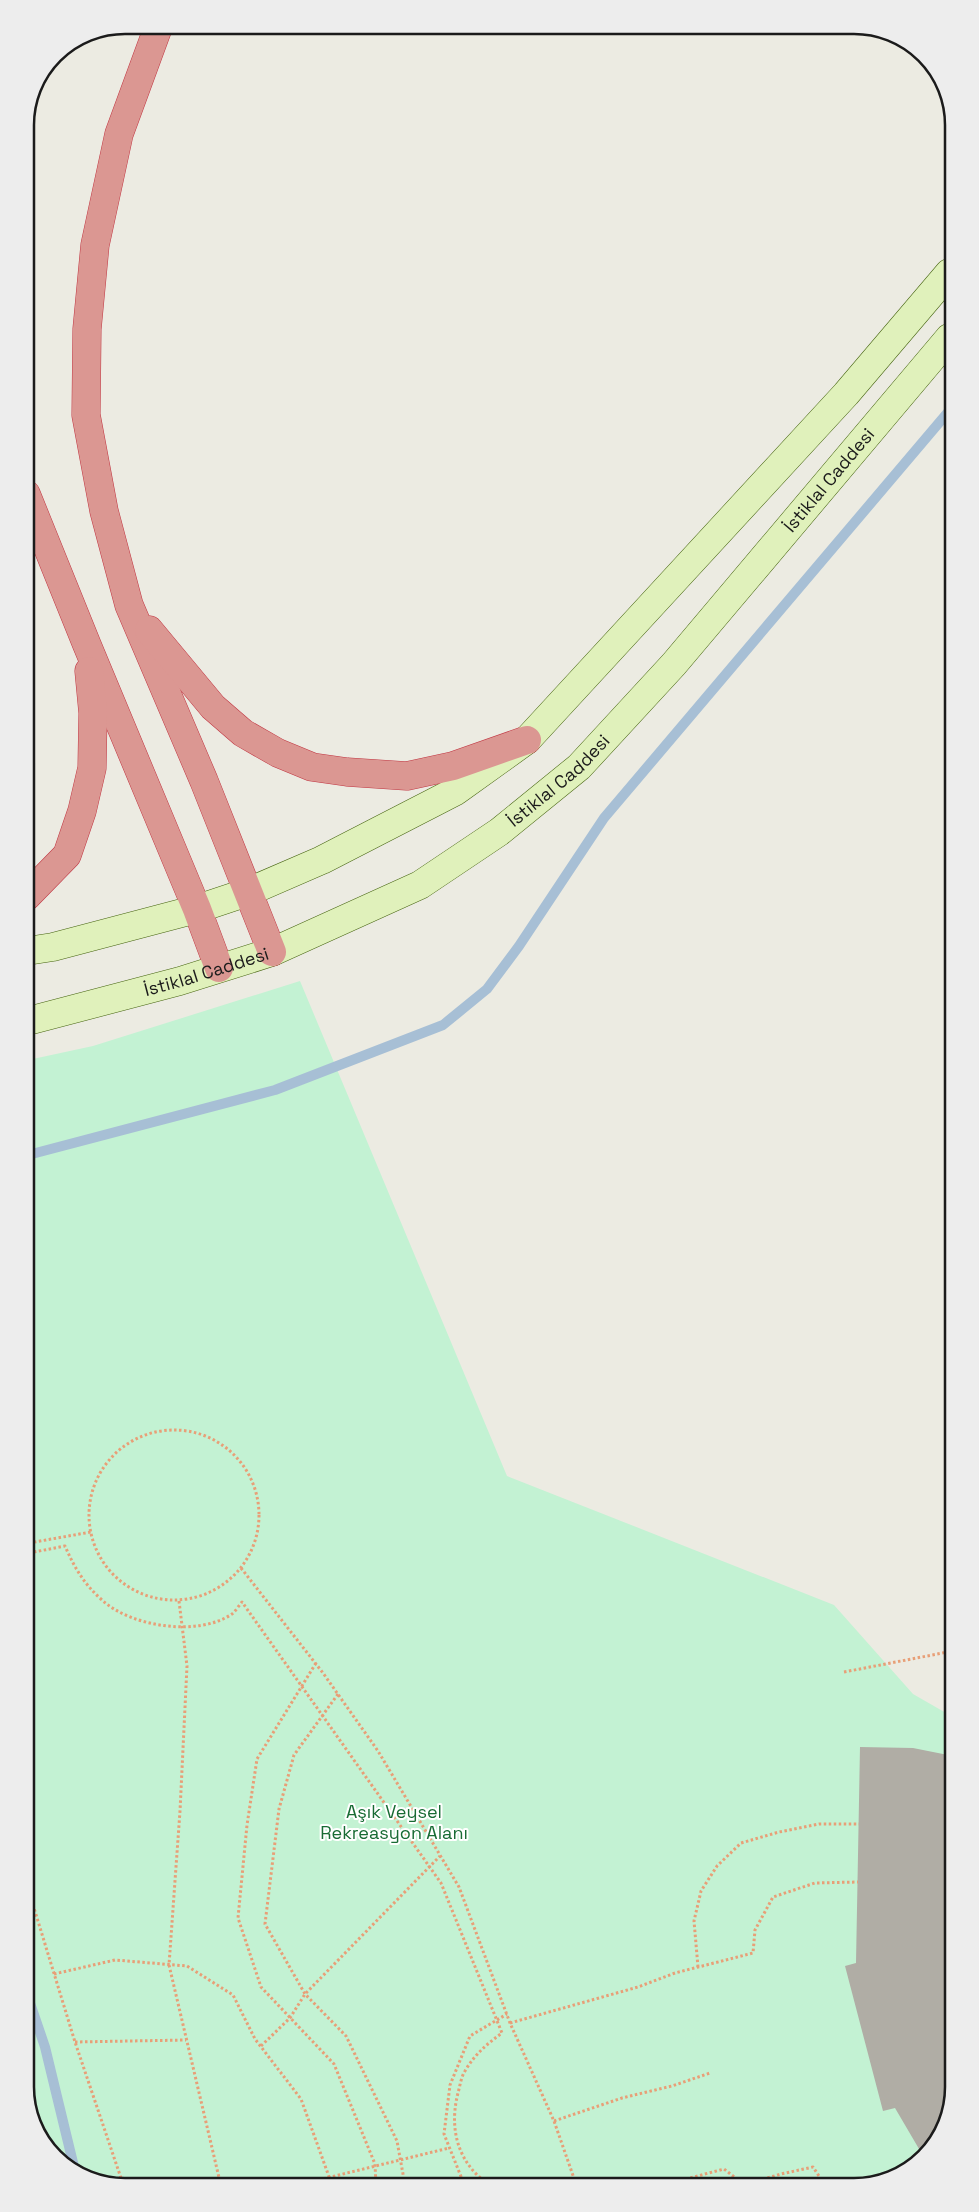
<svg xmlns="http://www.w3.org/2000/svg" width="979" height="2212" viewBox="0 0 979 2212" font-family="'Space Grotesk',sans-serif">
<rect width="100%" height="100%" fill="#ecebe2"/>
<polygon fill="#c3f2d3" points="300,981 507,1476 834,1605 913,1694 953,1717 954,2087 937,2143 886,2182 118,2187 64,2166 30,2119 28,1060 93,1046"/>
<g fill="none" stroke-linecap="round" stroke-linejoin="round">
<g stroke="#a7bfd5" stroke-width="10">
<polyline points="28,1155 275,1090 443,1025 487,989 519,946 604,818 949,411"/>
<polyline points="30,2003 45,2047 75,2171"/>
</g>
</g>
<polygon fill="#b0ada5" points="860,1747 913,1748 953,1756 954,2087 937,2143 922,2154 895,2108 883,2111 845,1966 856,1963"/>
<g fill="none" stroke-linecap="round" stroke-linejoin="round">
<g stroke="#466411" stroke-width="29">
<g id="secondary">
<polyline points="27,951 53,947 197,909 248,892 322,860 456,791 527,740 846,394 949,273"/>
<path id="s1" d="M 28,1021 L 180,981 L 272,952 L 420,885 L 499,832 L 579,767 L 674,664 L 949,338"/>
</g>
</g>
<g stroke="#c13844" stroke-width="29">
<g id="highway">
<polyline points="159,25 119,134 95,245 87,329 86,415 104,511 129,605 204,781 272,952"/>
<polyline points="26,494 87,645 197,909 219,968"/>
<polyline points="149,630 213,707 243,733 278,753 312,767 347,772 407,776 453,766 527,740"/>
<polyline points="27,896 67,855 82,811 92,768 93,713 89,671"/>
</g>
</g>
<g stroke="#e89f77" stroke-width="3" stroke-dasharray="2.5 2.5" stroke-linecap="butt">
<circle cx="174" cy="1515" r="85"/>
<polyline points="29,1543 91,1532"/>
<path d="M 29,1553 L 65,1546 C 74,1567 84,1584 102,1600 C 131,1627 198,1637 232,1614 C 236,1611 239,1605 242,1602 L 441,1883 L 502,2033 C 487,2044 475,2054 465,2071 C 461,2077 460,2086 458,2093 C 449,2128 457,2162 488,2184"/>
<polyline points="241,1568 323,1673 378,1751 459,1887 510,2023 554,2121 576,2184"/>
<polyline points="179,1601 187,1666 180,1811 169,1965 221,2186"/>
<polyline points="316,1663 257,1759 247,1825 238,1918 261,1987 334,2064 375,2164 376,2185"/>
<polyline points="844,1672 953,1651"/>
<polyline points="338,1694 294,1755 279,1809 265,1924 305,1994 346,2036 397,2141 405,2185"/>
<polyline points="30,1895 75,2042 124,2187"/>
<polyline points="698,1967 694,1921 701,1891 717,1866 741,1843 779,1832 819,1824 859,1824"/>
<polyline points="54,1974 115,1960 187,1966 233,1995 255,2039 301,2099 332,2185"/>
<polyline points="510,2023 638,1987 675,1973 753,1953 755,1930 773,1897 815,1883 858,1882"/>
<polyline points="75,2042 186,2040"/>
<polyline points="261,2046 290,2018 305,1994 440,1856"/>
<polyline points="30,2105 36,2127"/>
<polyline points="554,2121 622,2098 672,2086 710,2073"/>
<polyline points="753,2182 781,2174 813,2167 823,2182"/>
<polyline points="671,2183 724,2169 742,2183"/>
<polyline points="468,2184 462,2179 444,2134 450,2085 470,2036 507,2014"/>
<polyline points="294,2186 449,2148"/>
</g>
<use href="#secondary" stroke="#e0f1bb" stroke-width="28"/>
<use href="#highway" stroke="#db9792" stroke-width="28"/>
</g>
<g text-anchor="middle" stroke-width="4" stroke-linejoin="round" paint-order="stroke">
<g font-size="18" fill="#1b1b1b" stroke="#fff">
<text dy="6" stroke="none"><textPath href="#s1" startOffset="995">İstiklal Caddesi</textPath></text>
<text dy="6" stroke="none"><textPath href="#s1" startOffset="590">İstiklal Caddesi</textPath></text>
<text dy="6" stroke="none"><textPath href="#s1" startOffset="185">İstiklal Caddesi</textPath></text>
</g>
<g font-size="18" fill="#186b34" stroke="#fff">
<text x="394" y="1818">Aşık Veysel<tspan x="394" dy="21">Rekreasyon Alanı</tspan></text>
</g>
</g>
<path d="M0 0H979V2212H0ZM125 34H854A91 91 0 0 1 945 125V2087A91 91 0 0 1 854 2178H125A91 91 0 0 1 34 2087V125A91 91 0 0 1 125 34Z" fill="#ededed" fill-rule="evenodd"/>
<path fill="none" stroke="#1b1b1b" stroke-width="2.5" d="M125 34H854A91 91 0 0 1 945 125V2087A91 91 0 0 1 854 2178H125A91 91 0 0 1 34 2087V125A91 91 0 0 1 125 34Z"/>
</svg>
